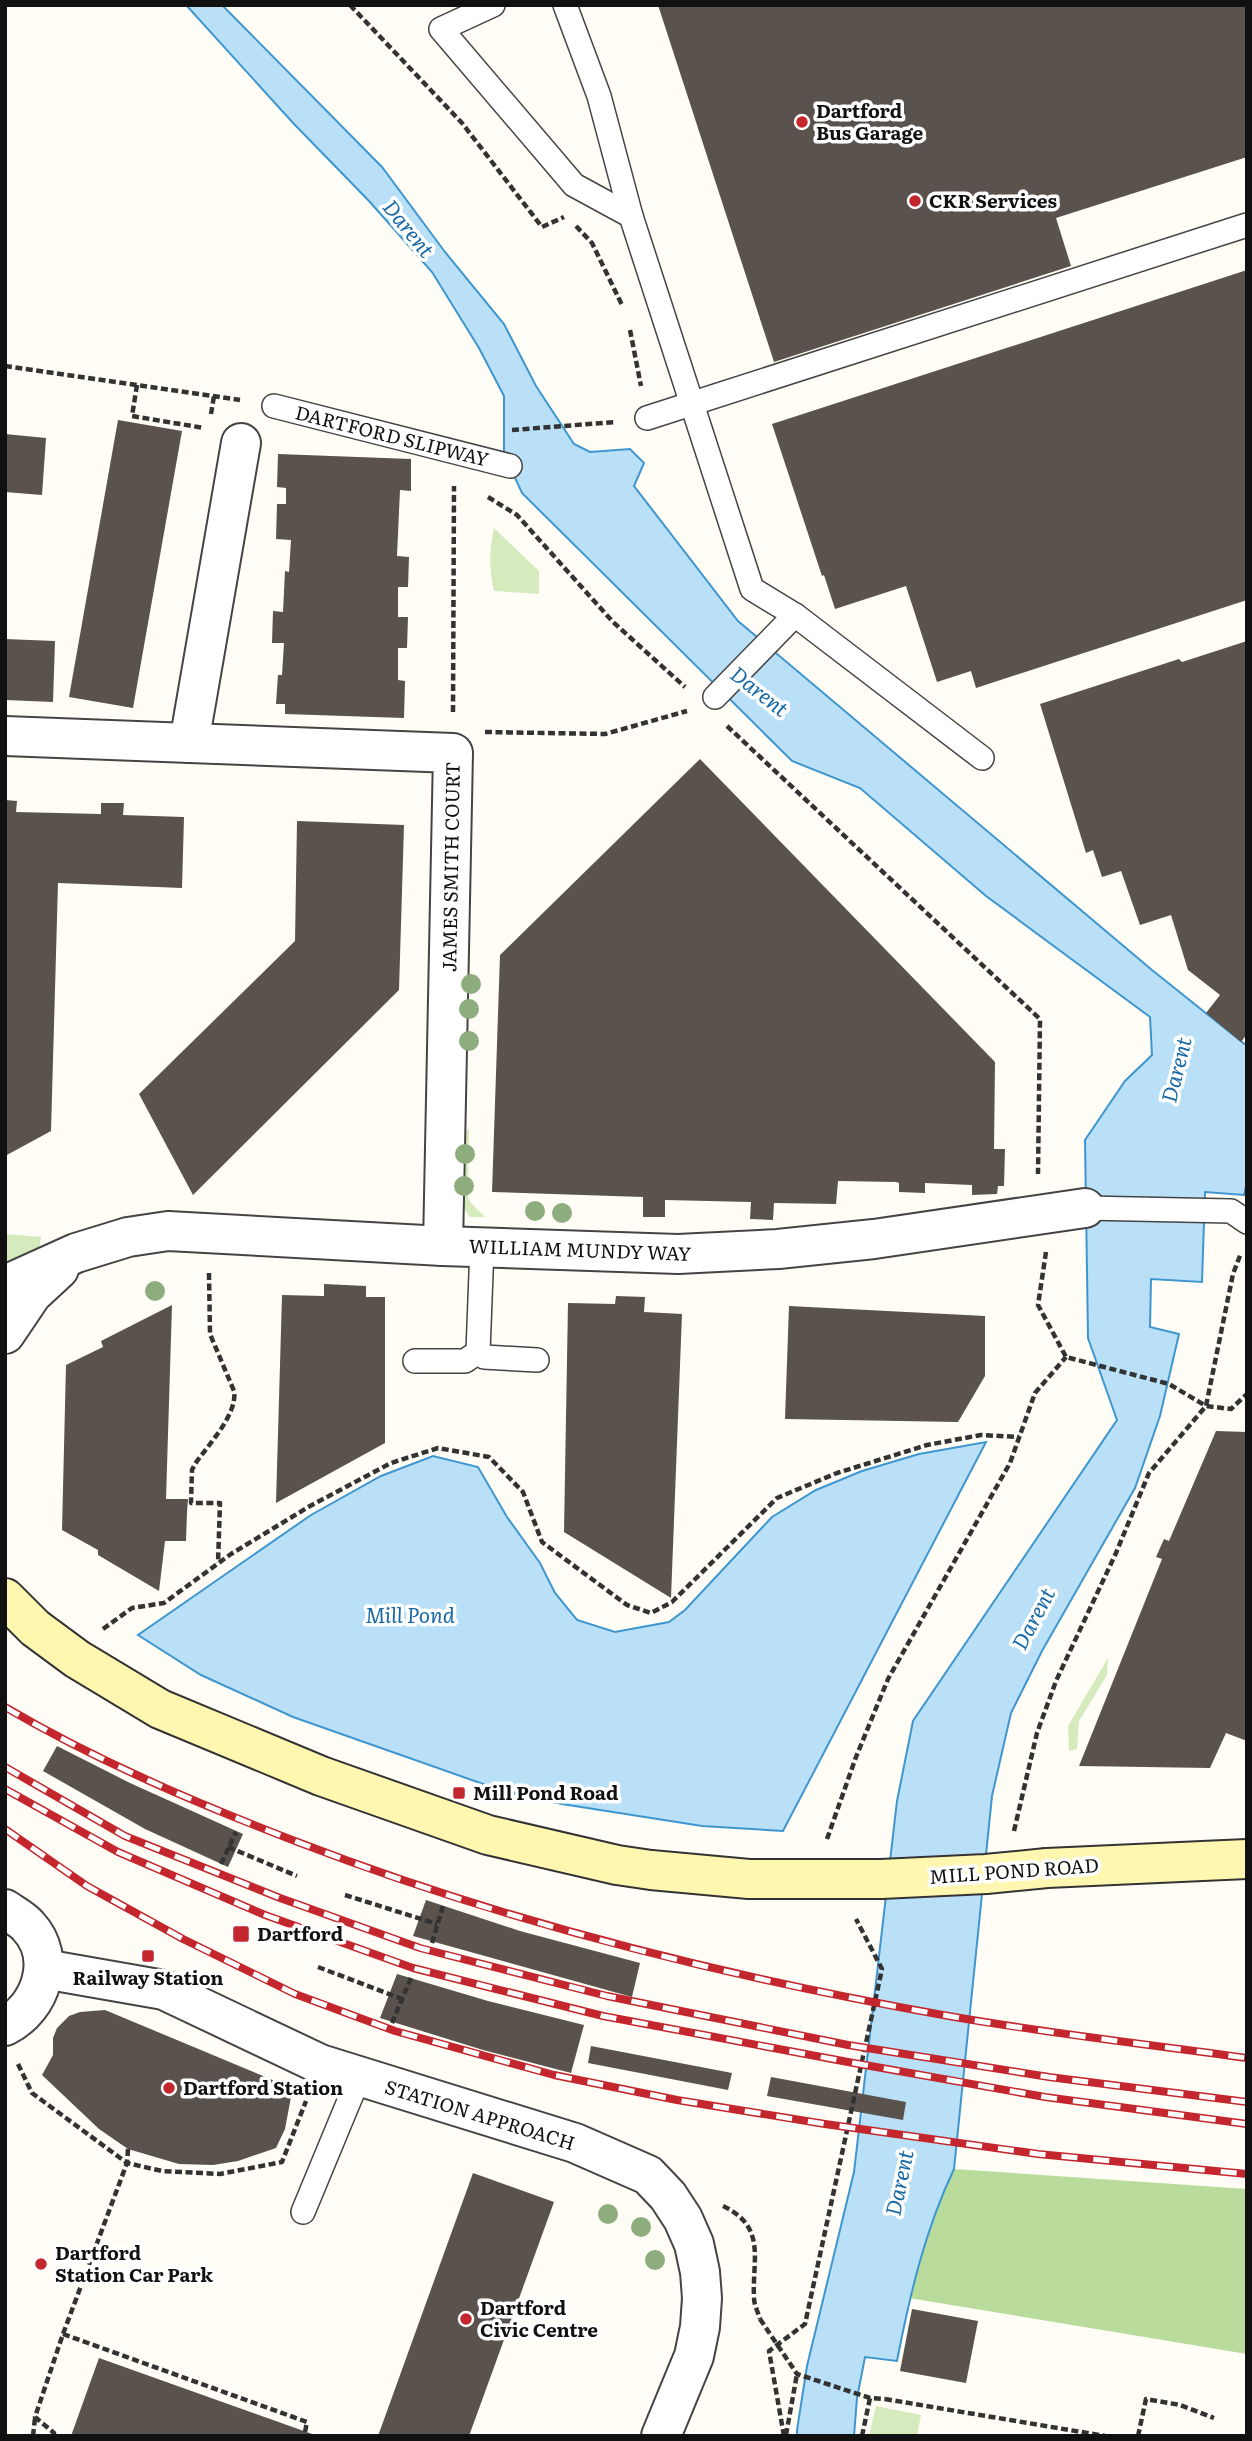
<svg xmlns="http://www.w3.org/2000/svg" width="1252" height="2441" viewBox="0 0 1252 2441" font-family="Literata,serif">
<rect width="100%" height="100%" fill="#fffdf5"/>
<g fill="#d5ebbd">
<path d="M 494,528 L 539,571 L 539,594 L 494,591 C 489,569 489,551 494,528 Z"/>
<polygon points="469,1128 468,1195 470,1202 485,1217 470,1217 462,1206 463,1134"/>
<polygon points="5,1234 42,1237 40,1241 40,1249 5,1267"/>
<polygon points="1108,1658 1107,1675 1079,1721 1077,1749 1069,1751 1068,1726"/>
<polygon points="876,2406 921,2415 917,2436 869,2436"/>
</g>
<polygon fill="#b9dc9c" points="954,2169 1247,2189 1247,2354 909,2298 937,2205"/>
<g fill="#b9e0f7" stroke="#3f96cf" stroke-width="2">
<path d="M 186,5 L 222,5 L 382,167 L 445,252 L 504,324 L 536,386 L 574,444 L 590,452 L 630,449 L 644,463 L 634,486 L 738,621 L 1152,970 L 1247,1046 L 1247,1182 L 1244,1195 L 1205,1192 L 1202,1282 L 1151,1279 L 1150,1327 L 1179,1334 L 1160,1416 L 1135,1488 L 1042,1651 L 1011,1713 L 992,1796 L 954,2169 C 925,2230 910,2294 897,2361 L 865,2357 L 857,2398 L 854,2436 L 797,2436 L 797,2430 L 807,2366 L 854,2172 L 897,1801 L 913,1721 L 1117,1420 L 1088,1338 L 1085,1140 L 1125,1081 L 1152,1055 L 1150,1017 L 986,896 L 860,788 L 792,761 L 522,493 L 504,454 L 504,396 L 479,348 L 432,272 L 369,201 L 294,124 Z"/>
<polygon points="986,1442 783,1831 702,1826 562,1804 503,1791 293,1717 201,1675 138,1635 311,1515 381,1476 433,1456 478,1467 507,1517 540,1563 555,1593 577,1620 615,1632 669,1622 685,1610 772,1517 816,1490 862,1471 919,1454"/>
</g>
<g fill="#5a524d">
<polygon points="658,5 1247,5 1247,157 1056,218 1071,266 774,362"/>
<polygon points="1247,270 1247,600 976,688 971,671 937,682 906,586 835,609 824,575 822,576 772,424"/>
<polygon points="118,420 182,431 133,708 69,697"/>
<polygon points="5,434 46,438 42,495 5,492"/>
<polygon points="278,454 411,459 411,491 400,490 397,556 409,557 408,587 398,587 398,617 408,617 407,648 398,648 398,680 405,681 404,718 285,714 285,704 276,704 278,675 282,675 284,643 272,643 273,611 283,612 285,571 289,572 291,540 276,539 277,504 286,504 286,488 277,487"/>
<polygon points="5,639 55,641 53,702 5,700"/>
<polygon points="1247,641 1247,1034 1241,1042 1206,1013 1220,995 1188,970 1171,915 1140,925 1121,871 1102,877 1093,850 1086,853 1040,704 1179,659 1182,662"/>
<polygon points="700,759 995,1062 994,1149 1005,1149 1004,1186 998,1186 997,1194 972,1195 972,1185 925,1183 925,1193 899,1192 899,1183 896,1182 838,1181 836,1204 774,1203 773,1220 750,1219 751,1202 665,1200 665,1217 643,1217 643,1197 492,1192 500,955"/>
<polygon points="5,800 17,801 16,812 101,814 101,803 124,803 123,815 184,817 182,888 58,883 51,1131 5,1156"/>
<polygon points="297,821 404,825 399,990 193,1195 139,1094 295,941"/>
<polygon points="324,1284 366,1286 366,1297 385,1297 385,1443 276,1503 282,1295 324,1296"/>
<polygon points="616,1296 645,1297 644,1312 682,1314 671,1598 564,1532 568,1303 615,1304"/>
<polygon points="172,1305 166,1499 188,1499 187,1512 186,1541 165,1541 159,1591 98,1555 98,1550 62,1530 66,1365 103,1347 101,1341"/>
<polygon points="789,1306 985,1316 985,1376 958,1422 785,1419"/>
<polygon points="1216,1431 1247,1432 1247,1741 1226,1733 1210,1768 1079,1766 1162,1559 1156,1557 1164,1539 1169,1541"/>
<polygon points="57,1746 130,1783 243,1834 228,1867 145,1829 43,1771"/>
<polygon points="426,1900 520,1931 640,1963 632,1997 413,1936"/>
<polygon points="397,1974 488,2001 584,2025 571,2073 483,2050 380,2018"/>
<polygon points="105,2010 280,2083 291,2097 285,2129 276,2148 238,2161 213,2165 179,2164 128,2149 99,2129 42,2075 53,2055 53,2038 57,2028 69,2016 80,2012"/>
<polygon points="591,2046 732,2073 728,2090 588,2063"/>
<polygon points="771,2077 906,2102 903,2120 767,2096"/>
<polygon points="473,2173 554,2202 469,2436 378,2436"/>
<polygon points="912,2309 978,2321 966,2383 900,2371"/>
<polygon points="99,2358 315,2435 315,2436 71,2436"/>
</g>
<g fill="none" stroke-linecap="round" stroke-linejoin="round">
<g stroke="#444" stroke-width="26">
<g id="lane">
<polyline points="493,5 441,29 574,185 631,216 752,589 795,615 982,758"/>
<polyline points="565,5 599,96 631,216"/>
<polyline points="274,406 510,466"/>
<polyline points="647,418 1247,225"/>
<polyline points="715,697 795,615"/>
<polyline points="1085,1208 1231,1211 1247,1222"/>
<polyline points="478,1352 484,1357 537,1360"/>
<polyline points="415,1361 465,1361 478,1352 482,1247"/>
<polyline points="303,2212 359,2077"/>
</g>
</g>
<g stroke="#444" stroke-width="42">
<g id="street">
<polyline points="5,736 453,753 443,1246"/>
<polyline points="189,743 241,443"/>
<polyline points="5,1285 76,1253 128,1237 168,1231 443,1246 678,1254 778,1249 874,1239 1085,1208"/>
<polyline points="5,1334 32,1294 59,1269"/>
<path d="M 5,1909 C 12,1914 22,1919 28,1926 C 58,1958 41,2008 5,2026"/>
<polyline points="44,1969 164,1990 320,2064 575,2143 648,2175 668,2196 683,2219 694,2244 700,2272 702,2298 700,2327 694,2356 661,2436"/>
</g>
</g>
<g stroke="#333" stroke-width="42">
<g id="secondary">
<polyline points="5,1598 35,1628 77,1659 160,1709 321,1776 488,1835 617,1865 651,1870 749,1879 881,1879"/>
<polyline points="1047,1868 1247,1859"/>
</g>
</g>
<g stroke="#333" stroke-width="4.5" stroke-dasharray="7 3.5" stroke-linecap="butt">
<polyline points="350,5 462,123 542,227 564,217"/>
<polyline points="576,226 592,243 622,305"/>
<polyline points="630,330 641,386"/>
<polyline points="5,366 240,400"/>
<polyline points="137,385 132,416 204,428"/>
<polyline points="211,414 214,396"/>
<polyline points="512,430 615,422"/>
<polyline points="488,497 517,515 613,622 685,687"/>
<polyline points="453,712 454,486"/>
<polyline points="727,726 1040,1019 1038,1174"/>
<polyline points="485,732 605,734 687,711"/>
<polyline points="1046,1252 1038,1305 1066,1357 1169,1384 1206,1406 1233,1274 1241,1253"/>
<path d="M 209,1273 L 210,1334 L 234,1391 C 238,1414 208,1445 195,1464 L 192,1470 L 191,1503 L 220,1503 L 218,1563"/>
<polyline points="103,1629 132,1608 164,1603 231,1554 310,1506 391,1463 438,1448 489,1457 523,1492 542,1542 627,1605 651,1613 672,1602 777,1498 837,1473 927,1445 981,1435 1019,1437"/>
<polyline points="1014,1831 1037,1733 1056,1681 1116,1553 1149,1473 1206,1406 1231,1409 1247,1394"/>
<polyline points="827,1839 856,1757 888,1679 1010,1463 1035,1393 1066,1357"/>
<polyline points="228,1847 297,1876"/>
<polyline points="221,1864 236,1832"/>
<polyline points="345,1895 437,1924"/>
<polyline points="432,1943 443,1906"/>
<polyline points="318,1967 402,1999"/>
<polyline points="392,2023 411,1978"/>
<polyline points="18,2064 32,2093 127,2163 63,2334 35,2417 54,2433 54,2436"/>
<polyline points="128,2149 127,2163 162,2171 220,2174 282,2162 306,2101"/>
<path d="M 723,2206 C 767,2227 752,2259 754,2298 C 754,2305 758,2312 760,2319"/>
<polyline points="63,2334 307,2422 305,2432"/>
<polyline points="885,2399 1105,2436"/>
<polyline points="786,2435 797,2374"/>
<polyline points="33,2436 35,2418"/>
<polyline points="784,2436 769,2351 805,2324 882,1969 856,1919"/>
<polyline points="862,2436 870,2398"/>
<polyline points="1138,2436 1146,2399 1180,2405 1214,2418"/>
</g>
<use href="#lane" stroke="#fff" stroke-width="23"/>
<use href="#street" stroke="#fff" stroke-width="38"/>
<use href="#secondary" stroke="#fff6b0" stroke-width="38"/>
<g stroke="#c4262e" stroke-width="8">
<g id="rail">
<path d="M 5,1707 C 97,1761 196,1803 295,1841 C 505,1922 722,1976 943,2015 C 1044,2033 1146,2044 1247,2058"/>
<polyline points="5,1767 125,1836 280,1898 420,1948 607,1996 848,2045 1049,2077 1247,2102"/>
<polyline points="5,1789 118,1852 265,1915 413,1968 603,2016 848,2062 1045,2097 1247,2124"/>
<polyline points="5,1829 87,1886 183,1939 295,1994 395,2031 554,2075 677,2100 825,2124 1038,2154 1247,2174"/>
</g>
</g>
<use href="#rail" stroke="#fff" stroke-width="5" stroke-dasharray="16" stroke-linecap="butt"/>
<g stroke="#333" stroke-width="42" stroke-linecap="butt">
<polyline id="secondary-bridge" points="881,1879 986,1874 1047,1868"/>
</g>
<polyline stroke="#333" stroke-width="4.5" stroke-dasharray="7 3.5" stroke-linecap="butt" points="760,2319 797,2374 870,2398 885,2399"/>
<use href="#secondary-bridge" stroke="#fff6b0" stroke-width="38"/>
</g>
<g fill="#8dad7f">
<circle cx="471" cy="984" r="10"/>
<circle cx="469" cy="1009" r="10"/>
<circle cx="469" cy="1041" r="10"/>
<circle cx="465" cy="1154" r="10"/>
<circle cx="464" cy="1186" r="10"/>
<circle cx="535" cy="1211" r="10"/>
<circle cx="562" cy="1213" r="10"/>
<circle cx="155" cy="1291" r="10"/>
<circle cx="608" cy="2214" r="10"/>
<circle cx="641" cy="2227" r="10"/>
<circle cx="655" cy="2260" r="10"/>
</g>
<g fill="#c4262e" stroke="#fff" stroke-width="2.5">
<circle cx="802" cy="122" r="7"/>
<circle cx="915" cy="201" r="7"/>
<rect x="452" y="1786" width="14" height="14" rx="3.5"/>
<rect x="232" y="1925" width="18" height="18" rx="3.5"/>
<rect x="141" y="1949" width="14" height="14" rx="3.5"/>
<circle cx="169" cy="2088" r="7"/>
<circle cx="41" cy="2264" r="7"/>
<circle cx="466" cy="2319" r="7"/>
</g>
<g text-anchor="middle" stroke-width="7" stroke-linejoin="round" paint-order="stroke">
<g font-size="19" font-weight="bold" fill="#111" stroke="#fff" text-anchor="start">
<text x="816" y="118">Dartford<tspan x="816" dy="22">Bus Garage</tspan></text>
<text x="929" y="208">CKR Services</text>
<text x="473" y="1800">Mill Pond Road</text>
<text x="257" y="1941">Dartford</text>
<text x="148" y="1985" text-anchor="middle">Railway Station</text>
<text x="183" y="2095">Dartford Station</text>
<text x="55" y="2260">Dartford<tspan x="55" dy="22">Station Car Park</tspan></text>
<text x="480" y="2315">Dartford<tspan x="480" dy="22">Civic Centre</tspan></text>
</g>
<g font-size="19" fill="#111" stroke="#fff">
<text transform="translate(392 436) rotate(14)" y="7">DARTFORD SLIPWAY</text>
<text transform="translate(451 867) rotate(-89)" y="7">JAMES SMITH COURT</text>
<text transform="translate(580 1250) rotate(2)" y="7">WILLIAM MUNDY WAY</text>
<text transform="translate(1014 1871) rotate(-4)" y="7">MILL POND ROAD</text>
<text transform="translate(480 2115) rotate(17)" y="7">STATION APPROACH</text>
</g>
<g font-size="21" font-style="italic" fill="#1768a6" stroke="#fff">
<text transform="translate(408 229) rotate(51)" y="7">Darent</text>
<text transform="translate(759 692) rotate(38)" y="7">Darent</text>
<text transform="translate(1177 1070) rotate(-76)" y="7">Darent</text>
<text x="410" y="1623">Mill Pond</text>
<text transform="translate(1034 1619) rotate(-62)" y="7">Darent</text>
<text transform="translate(900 2183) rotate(-78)" y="7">Darent</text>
</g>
</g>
<rect width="1252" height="2441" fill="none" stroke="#111111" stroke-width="14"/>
</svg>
